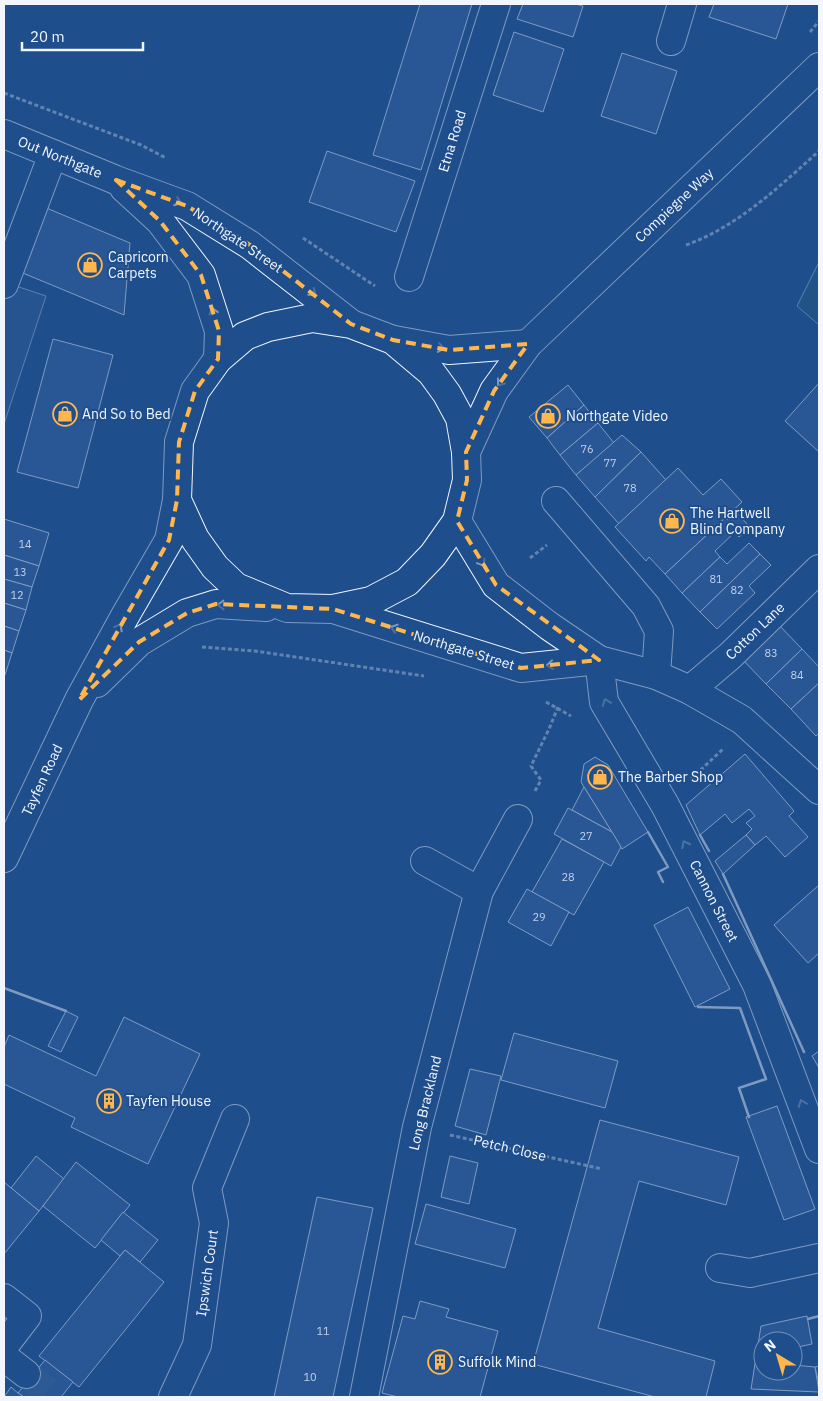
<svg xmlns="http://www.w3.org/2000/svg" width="823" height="1401" viewBox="0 0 823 1401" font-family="'IBM Plex Sans',sans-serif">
<rect width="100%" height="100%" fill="#1f4e8c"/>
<polygon fill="#245a82" stroke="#a8bbd7" points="819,262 819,325 797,306"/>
<polygon fill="#305b95" stroke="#a8bbd7" points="4,282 46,296 4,424"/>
<g fill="#3563a3" stroke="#f2f6ff">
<polygon points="420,4 472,4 421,170 373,155"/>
<polygon points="523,4 575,4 583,6 573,37 517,19"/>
<polygon points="714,4 788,4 776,39 709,17"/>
<polygon points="514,32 564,49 543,112 493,95"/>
<polygon points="622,53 677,71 656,134 601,116"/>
<polygon points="327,151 415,181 396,232 309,202"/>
<polygon points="44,207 130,243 124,315 18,271"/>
<polygon points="53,339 113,355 78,488 17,472"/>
<polygon points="819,383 819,452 785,421"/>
<polygon points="568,385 584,405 547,438 529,417"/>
<polygon points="584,405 598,423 560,455 547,438"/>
<polygon points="598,423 614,443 576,475 560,455"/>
<polygon points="622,435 641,452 595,497 576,475"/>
<polygon points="641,452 666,480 619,524 595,497"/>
<polygon points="678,468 703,495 721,479 742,502 665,574 649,557 646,561 615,527"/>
<polygon points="736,512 750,527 739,537 735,532 715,551 720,557 682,593 665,574 725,518 727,520"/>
<polygon points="4,519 49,533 39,566 4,555"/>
<polygon points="749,543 760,554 700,612 682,593 720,557 727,564"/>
<polygon points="760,554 771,565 749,586 755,593 717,629 700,612"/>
<polygon points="4,555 39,566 32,587 4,579"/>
<polygon points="4,579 32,587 26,610 4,603"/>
<polygon points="4,603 26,610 19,631 4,626"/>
<polygon points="777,623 802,649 766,684 741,658"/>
<polygon points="4,626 19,631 12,653 4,650"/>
<polygon points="802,649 819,667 819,683 791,709 766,684"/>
<polygon points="4,650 12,653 5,675 4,675"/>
<polygon points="819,683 819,733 816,736 791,709"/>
<polygon points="745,754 794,811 789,816 808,837 785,857 766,836 755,845 746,835 752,829 746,823 755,816 749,809 732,823 725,814 700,835 686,805"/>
<polygon points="595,757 608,765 648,832 622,849 581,782 584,764"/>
<polygon points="584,787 612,832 572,810"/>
<polygon points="568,808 612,832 621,847 611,866 554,834"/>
<polygon points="746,835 755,845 723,874 715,861"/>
<polygon points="562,839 604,862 574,915 532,892"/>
<polygon points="819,885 819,953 808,963 774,925"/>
<polygon points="527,889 569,912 551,946 508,922"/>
<polygon points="688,907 730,989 695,1007 654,925"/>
<polygon points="66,1011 78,1017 61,1052 48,1046"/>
<polygon points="124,1017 200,1054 148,1164 71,1127 75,1118 4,1084 4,1047 9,1035 96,1076"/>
<polygon points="514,1033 618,1061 605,1108 501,1080"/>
<polygon points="819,1051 819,1068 812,1056"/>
<polygon points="470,1069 501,1076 486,1135 455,1126"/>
<polygon points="777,1106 815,1209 784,1220 746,1117"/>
<polygon points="600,1120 739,1157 726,1205 639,1181 598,1328 715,1361 706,1397 655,1397 533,1364"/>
<polygon points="36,1156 64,1179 39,1211 11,1188"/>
<polygon points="450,1156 478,1163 469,1204 441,1197"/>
<polygon points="76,1162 130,1205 95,1248 43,1206"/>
<polygon points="4,1182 39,1211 4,1254"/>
<polygon points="317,1197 373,1208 333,1397 274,1397"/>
<polygon points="426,1204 516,1229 505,1268 415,1244"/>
<polygon points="123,1212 158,1240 140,1262 125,1250 120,1256 101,1240"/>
<polygon points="125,1250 164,1282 79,1387 39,1356"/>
<polygon points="420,1301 449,1309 446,1317 498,1331 480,1397 398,1397 382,1393 403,1316 415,1319"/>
<polygon points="807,1316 812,1344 793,1348 793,1341 763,1341 763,1371 793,1371 793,1365 815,1367 819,1392 751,1389 761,1326"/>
<polygon points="45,1360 73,1382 61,1397 24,1397 18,1393"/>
<polygon points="819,1366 819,1384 815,1367"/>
<polygon points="11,1387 18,1393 24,1397 4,1397"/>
</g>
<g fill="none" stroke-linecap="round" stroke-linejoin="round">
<polyline stroke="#3f679d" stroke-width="28" stroke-dasharray="28 14" stroke-linecap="butt" points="26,1374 55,1397"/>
<g stroke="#f2f6ff" stroke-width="30">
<g id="minor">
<polyline points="671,41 682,4"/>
<polyline points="409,277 496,4"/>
<polyline points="4,284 53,154"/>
<polyline points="556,501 646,606 659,631 656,675"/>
<polyline points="457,521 496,585 549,626 599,660 656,675 690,690 742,720 819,790"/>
<polyline points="333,609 521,668 599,660"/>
<polyline points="599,660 604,702 665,805 757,985 819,1149"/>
<polyline points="690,690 731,655 819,569"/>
<polyline points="425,861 479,891"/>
<polyline points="720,1268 750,1273 819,1258"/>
<polyline points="4,1298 27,1316 4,1346"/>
<polyline points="4,1357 26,1374"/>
<polyline points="173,1397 197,1345 214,1223 207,1188 235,1119"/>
<polyline points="364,1397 417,1127 479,891 518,819"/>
</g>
</g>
<g stroke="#f2f6ff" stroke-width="30">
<g id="major">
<polyline points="4,134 116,180 187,206 250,245 350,323"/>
<polyline points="124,188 160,221 201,275 219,331 218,359"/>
<polyline points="394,340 449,350 528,344"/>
<polyline points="466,452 494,391 528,344 819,67"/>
<polyline points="97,683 139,642 187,613 216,604 266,607"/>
<polyline points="4,858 79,700 125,616 169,540 177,500 179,442 195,391 218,359 245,336 268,327 312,318 351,324 393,340 431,372 447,394 460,418 466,452 467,480 457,521 433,555 407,582 371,601 333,609 287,608 236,587 215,567 195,539 177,500"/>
</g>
</g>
<g stroke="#b3c4dc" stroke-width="3" stroke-dasharray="4 2.5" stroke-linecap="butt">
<polyline points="810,32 819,21"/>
<polyline points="4,93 141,145 166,158"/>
<polyline points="303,238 375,286"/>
<path d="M 686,245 C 737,227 780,186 819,151"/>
<polyline points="530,558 547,545"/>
<polyline points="202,647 255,651 424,676"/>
<polyline points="546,702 571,716"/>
<polyline points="691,779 723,749"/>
<polyline points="535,791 541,780 531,766 549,729 558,707"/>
<polyline points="450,1135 602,1169"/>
</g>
<use href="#minor" stroke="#1f4e8c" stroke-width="28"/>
<use href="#major" stroke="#1f4e8c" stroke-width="28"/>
<g stroke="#f2f6ff" stroke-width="2.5">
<polyline points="648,832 668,867 658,872 663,882"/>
<polyline points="700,835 709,851"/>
<polyline points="723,874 804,1052"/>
<polyline points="4,988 66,1011"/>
<polyline points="698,1007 740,1008 766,1079 739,1088 749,1117"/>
<polyline points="808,1319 819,1316"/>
</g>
</g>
<defs><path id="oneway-chevron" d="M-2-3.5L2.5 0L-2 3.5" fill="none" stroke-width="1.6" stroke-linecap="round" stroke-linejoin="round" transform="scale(1.25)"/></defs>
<g stroke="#7e9ac0">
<use href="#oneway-chevron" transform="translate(178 202) rotate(20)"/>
<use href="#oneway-chevron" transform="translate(313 293) rotate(39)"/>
<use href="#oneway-chevron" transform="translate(213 311) rotate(-107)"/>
<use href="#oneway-chevron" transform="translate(441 348) rotate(10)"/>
<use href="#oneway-chevron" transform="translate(500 383) rotate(126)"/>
<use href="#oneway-chevron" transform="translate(482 563) rotate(59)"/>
<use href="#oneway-chevron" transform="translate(221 605) rotate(179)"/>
<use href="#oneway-chevron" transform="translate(119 627) rotate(-61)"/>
<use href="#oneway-chevron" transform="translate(394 628) rotate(-162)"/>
<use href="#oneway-chevron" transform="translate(550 665) rotate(174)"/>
<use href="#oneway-chevron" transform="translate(606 702) rotate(-110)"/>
<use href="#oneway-chevron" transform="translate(685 844) rotate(-117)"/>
<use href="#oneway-chevron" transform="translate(802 1103) rotate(-111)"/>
</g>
<path d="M0 0H823V1401H0ZM 116,180 L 187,206 L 250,245 L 351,324 L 393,340 L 449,350 L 528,344 L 494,391 L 466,452 L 467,480 L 457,521 L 496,585 L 599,660 L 521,668 L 333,609 L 216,604 L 187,613 L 139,642 L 79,700 L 169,540 L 177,500 L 179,442 L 195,391 L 218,359 L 219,331 L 201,275 L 160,221 Z" fill="#1f4e8c" fill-opacity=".55" fill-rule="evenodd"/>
<path fill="none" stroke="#ffb74d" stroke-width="4" stroke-dasharray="10 6" stroke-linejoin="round" d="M 116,180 L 187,206 L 250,245 L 351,324 L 393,340 L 449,350 L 528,344 L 494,391 L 466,452 L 467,480 L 457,521 L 496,585 L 599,660 L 521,668 L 333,609 L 216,604 L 187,613 L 139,642 L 79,700 L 169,540 L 177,500 L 179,442 L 195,391 L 218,359 L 219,331 L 201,275 L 160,221 Z"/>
<defs>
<g id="shop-ring" transform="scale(1.25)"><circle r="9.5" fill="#1f4e8c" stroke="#ffb74d" stroke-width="1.5"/><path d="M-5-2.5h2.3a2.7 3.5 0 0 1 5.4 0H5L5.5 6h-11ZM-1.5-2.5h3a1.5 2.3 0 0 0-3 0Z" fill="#ffb74d"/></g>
<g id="building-ring" transform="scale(1.25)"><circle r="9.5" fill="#1f4e8c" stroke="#ffb74d" stroke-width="1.5"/><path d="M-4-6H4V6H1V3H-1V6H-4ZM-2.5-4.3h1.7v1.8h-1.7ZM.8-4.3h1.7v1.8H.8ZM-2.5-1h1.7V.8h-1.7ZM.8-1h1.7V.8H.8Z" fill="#ffb74d"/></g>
</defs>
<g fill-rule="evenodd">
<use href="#shop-ring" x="90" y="265"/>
<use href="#shop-ring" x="65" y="414"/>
<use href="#shop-ring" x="548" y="416"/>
<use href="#shop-ring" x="672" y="521"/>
<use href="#shop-ring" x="600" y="777"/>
<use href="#building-ring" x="109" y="1101"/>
<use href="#building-ring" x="440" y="1362"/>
</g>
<g text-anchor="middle" stroke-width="4" stroke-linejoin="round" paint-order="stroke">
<g font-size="11" fill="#c3d1e8">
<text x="587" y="453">76</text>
<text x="610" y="467">77</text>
<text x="630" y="492">78</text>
<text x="25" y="548">14</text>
<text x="20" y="576">13</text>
<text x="716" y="583">81</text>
<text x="737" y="594">82</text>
<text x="17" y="599">12</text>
<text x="771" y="657">83</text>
<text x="797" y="679">84</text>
<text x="586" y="840">27</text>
<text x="568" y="881">28</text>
<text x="539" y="921">29</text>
<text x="323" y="1335">11</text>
<text x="310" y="1381">10</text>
</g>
<g font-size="14" fill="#f2f6ff" stroke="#1f4e8c">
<text transform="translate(452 141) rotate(-73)" y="5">Etna Road</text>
<text transform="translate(60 157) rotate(22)" y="5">Out Northgate</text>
<text transform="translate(674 205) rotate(-43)" y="5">Compiegne Way</text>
<text transform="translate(238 240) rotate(34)" y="5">Northgate Street</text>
<text transform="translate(755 631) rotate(-44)" y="5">Cotton Lane</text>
<text transform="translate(464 650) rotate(17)" y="5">Northgate Street</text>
<text transform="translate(42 780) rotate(-65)" y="5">Tayfen Road</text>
<text transform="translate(714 901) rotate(63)" y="5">Cannon Street</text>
<text transform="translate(425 1103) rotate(-76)" y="5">Long Brackland</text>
<text transform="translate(510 1148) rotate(13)" y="5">Petch Close</text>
<text transform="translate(207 1273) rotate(-82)" y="5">Ipswich Court</text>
</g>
<g font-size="14" fill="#f2f6ff" stroke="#1f4e8c" text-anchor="start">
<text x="108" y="262">Capricorn<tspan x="108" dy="16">Carpets</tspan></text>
<text x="82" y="419">And So to Bed</text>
<text x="566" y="421">Northgate Video</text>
<text x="690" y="518">The Hartwell<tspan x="690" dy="16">Blind Company</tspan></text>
<text x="618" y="782">The Barber Shop</text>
<text x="126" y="1106">Tayfen House</text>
<text x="458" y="1367">Suffolk Mind</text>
</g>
</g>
<rect width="823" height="1401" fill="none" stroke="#f2f6ff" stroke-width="10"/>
<g transform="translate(778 1356) rotate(322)"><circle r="24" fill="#1f4e8c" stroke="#7391ba"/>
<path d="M0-4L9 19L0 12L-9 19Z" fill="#ffb74d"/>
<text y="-8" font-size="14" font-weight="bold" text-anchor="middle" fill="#f2f6ff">N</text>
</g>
<path d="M22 42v8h121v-8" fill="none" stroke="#f2f6ff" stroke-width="2.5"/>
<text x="30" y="42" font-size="15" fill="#f2f6ff" stroke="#1f4e8c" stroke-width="4" paint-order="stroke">20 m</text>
</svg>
